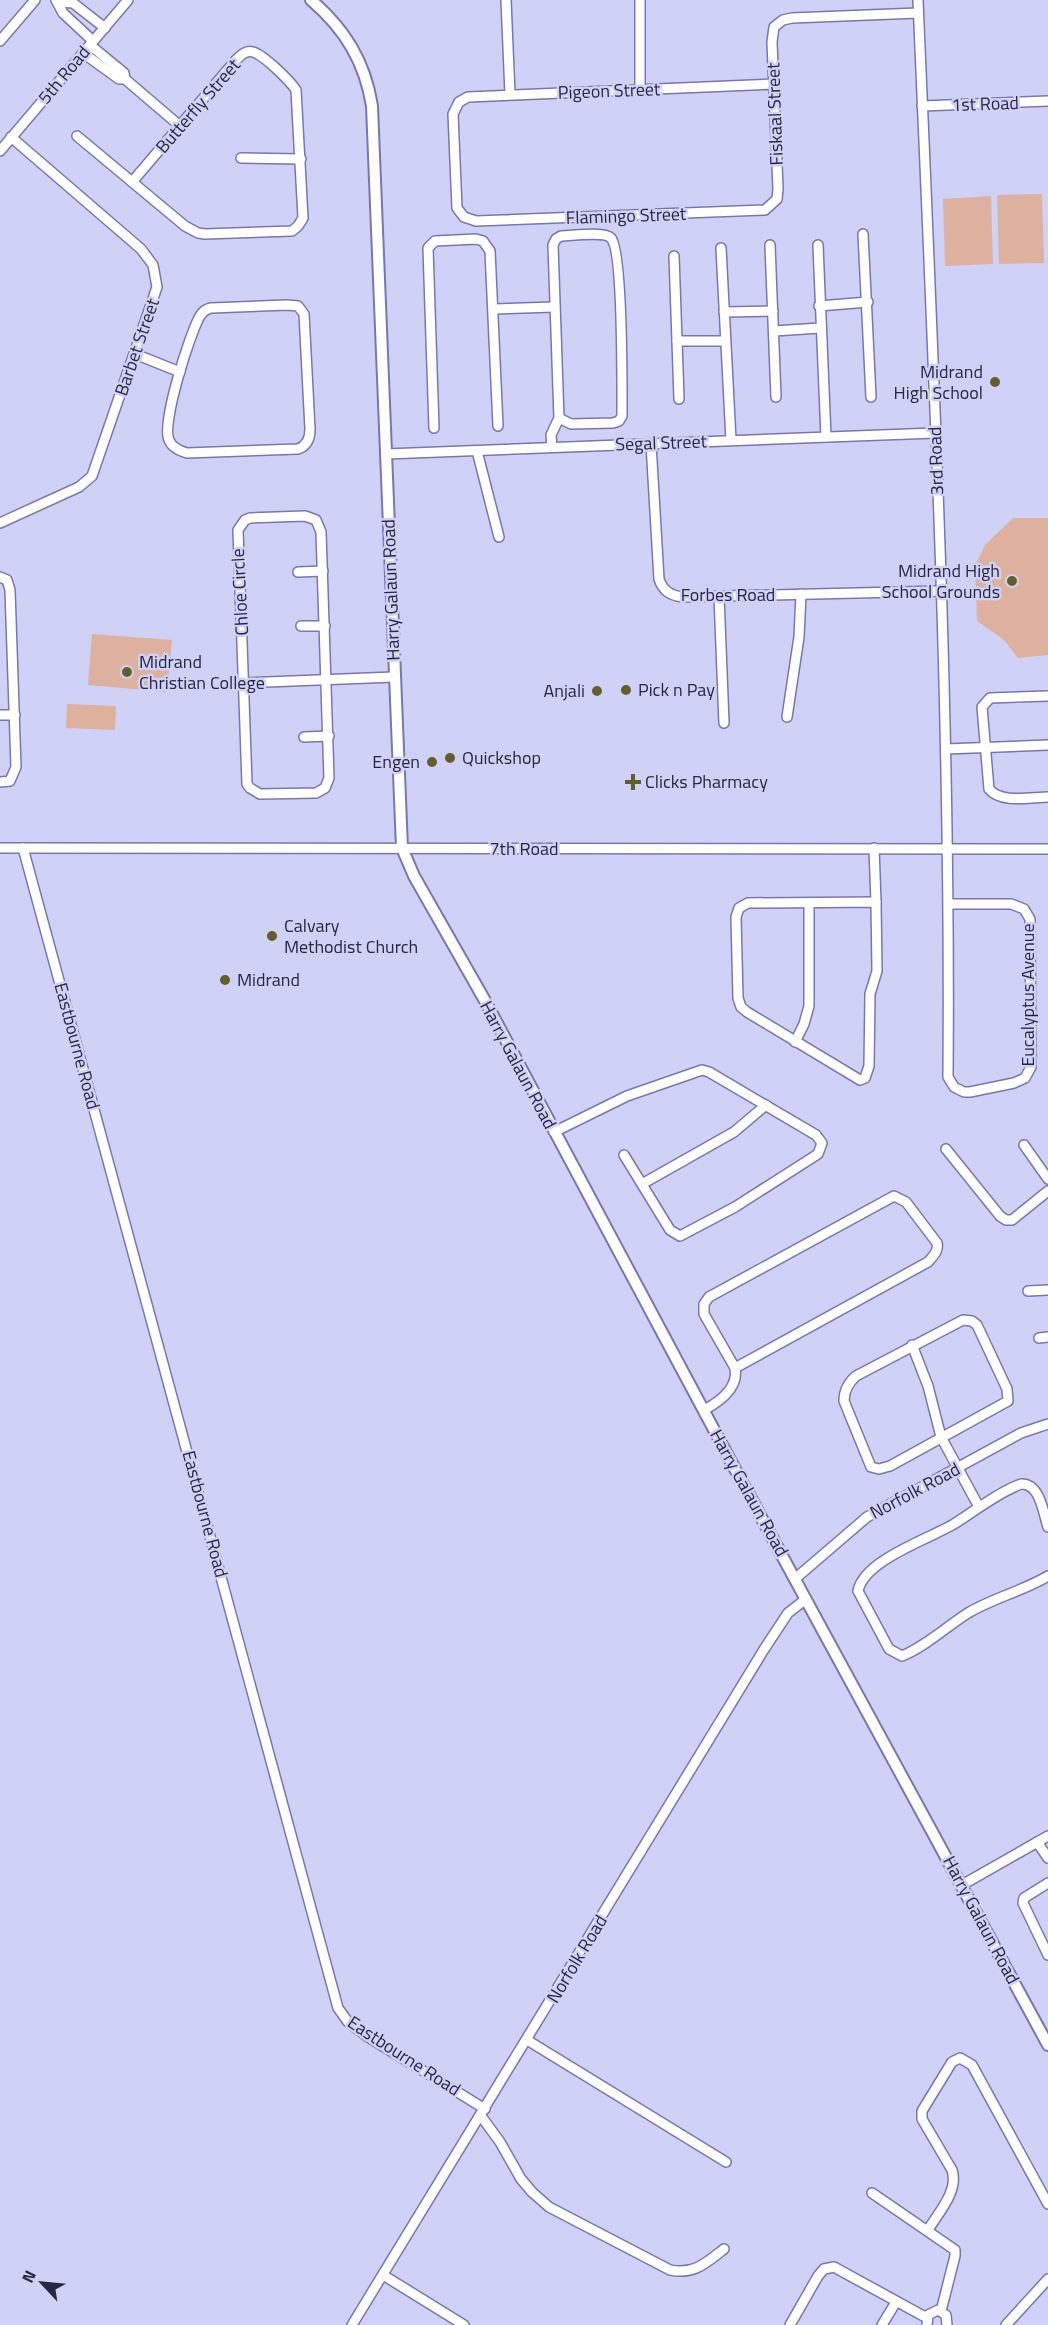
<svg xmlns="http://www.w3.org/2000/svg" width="1048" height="2325" viewBox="0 0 1048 2325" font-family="'Titillium Web',sans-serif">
<rect width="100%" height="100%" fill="#d0d1f7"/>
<g fill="#ddb19e">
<polygon points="1042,194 1044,263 999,264 997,195"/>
<polygon points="991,196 993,264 945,266 943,199"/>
<polygon points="1013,518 1048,518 1048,655 1018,658 1004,640 977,621 975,566 985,545"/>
<polygon points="92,634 172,640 167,692 88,685"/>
<polygon points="67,704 116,706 115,730 66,728"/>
</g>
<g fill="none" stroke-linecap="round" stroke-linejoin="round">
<g stroke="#7877b0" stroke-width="12">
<g id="minor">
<polyline points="56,0 63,13 93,41"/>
<polyline points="506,0 510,94"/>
<polyline points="640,0 640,89"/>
<path d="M 918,0 C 933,359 951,718 948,1077 L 954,1087 L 964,1092 L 970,1092 L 1014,1083 L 1025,1078 L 1031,1067 L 1030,919 L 1024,909 L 1011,904 L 949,904"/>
<polyline points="58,2 73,3 105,28"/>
<polyline points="0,41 35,0"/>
<polyline points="90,45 124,73 125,79"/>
<polyline points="83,53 119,79 125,79 180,126"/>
<polyline points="774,84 468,97 459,102 453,114 457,208 464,217 476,221 765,210 777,199 778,189 772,42 774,27 783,20 792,18 918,13"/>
<polyline points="922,106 1048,101"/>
<path d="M 77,136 L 185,226 L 198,233 L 205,234 L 292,231 L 298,226 L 303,218 L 296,90 C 290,81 264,55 253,52 C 246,50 241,55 236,60 L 132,182"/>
<polyline points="0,151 128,0"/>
<polyline points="241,158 301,159"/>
<polyline points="863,234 871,397"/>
<polyline points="770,245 776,397"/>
<polyline points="818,245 826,437"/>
<polyline points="721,248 731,440"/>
<polyline points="674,256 677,341"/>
<path d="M 287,305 L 298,306 L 304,314 L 310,429 C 310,438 307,446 298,449 L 187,453 C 180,451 172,448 169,440 C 161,424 190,333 200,316 C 203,311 206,309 211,308 Z"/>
<polyline points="819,306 868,302"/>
<polyline points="494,309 554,307"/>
<polyline points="724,312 773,311"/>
<polyline points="774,331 820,328"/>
<polyline points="135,354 180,372"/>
<polyline points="679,399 677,341 725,341"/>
<polyline points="434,428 428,248 435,241 476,239 483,241 490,251 498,426"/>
<path d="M 651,444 L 659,579 C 663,591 670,595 682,597 L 941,591"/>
<path d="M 552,447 L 551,435 L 559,418 L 553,245 L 556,239 L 561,236 C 572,236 604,231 611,238 C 623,250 622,391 622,416 L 619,421 L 613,423 L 571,424 L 559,418"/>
<polyline points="477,451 499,537"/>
<polyline points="386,454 935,433"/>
<polygon points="305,516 316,520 321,532 329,778 325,788 316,793 260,794 250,788 247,784 238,530 245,520 250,518"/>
<polyline points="0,523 79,487 92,476 157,287 153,265 141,249 11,137"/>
<polyline points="298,572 323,571"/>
<polyline points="0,577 7,580 10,590 16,767 10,781 0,782"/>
<polyline points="719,596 724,723"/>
<polyline points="301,626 325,626"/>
<polyline points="244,683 394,677"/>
<path d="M 1048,696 L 990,698 L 982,707 L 989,789 C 1001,804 1031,797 1048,797"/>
<polyline points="0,715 15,715"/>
<polyline points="787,717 799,637 801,594"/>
<polyline points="304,737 329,736"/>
<polyline points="946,749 1048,745"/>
<polyline points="0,848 1048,849"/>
<polyline points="23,848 338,2008 348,2022 368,2037 485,2109"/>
<polyline points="874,848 876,902"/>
<polygon points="876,902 877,971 870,994 869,1066 865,1078 860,1080 747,1012 741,1007 738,998 736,917 739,908 748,903"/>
<polyline points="795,1042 804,1024 809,1006 809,903"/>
<polyline points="554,1132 627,1096 702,1070 709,1072 816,1135 822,1143 818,1154 735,1207 680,1236 670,1230 624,1155"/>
<polyline points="1024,1145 1048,1179"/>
<polyline points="946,1149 1000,1216 1006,1220 1012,1220 1048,1191"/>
<polyline points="642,1184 734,1132 766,1105"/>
<path d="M 894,1196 L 906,1202 L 937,1243 C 939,1251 933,1256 928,1262 L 735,1368 L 704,1314 L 704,1304 L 709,1297 Z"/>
<polyline points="1028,1291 1048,1290"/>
<path d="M 963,1320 L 972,1321 L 977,1325 L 1007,1389 L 1008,1401 L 890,1466 L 879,1469 L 871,1467 L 844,1401 C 844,1390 848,1383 856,1376 Z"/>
<polyline points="1039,1338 1048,1337"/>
<polyline points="912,1345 928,1386 941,1437 979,1507"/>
<path d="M 704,1410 C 719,1402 739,1388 735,1368"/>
<path d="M 1048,1527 C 1043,1512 1040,1483 1021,1484 C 997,1493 975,1511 954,1524 C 929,1539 864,1560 858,1591 L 889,1649 L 902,1656 C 926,1646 946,1627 968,1613 C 993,1598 1023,1591 1048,1576"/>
<polyline points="796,1578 867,1517 1021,1433 1048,1424"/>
<polyline points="1037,1842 1048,1858"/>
<polyline points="1048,1883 1024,1898 1023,1903 1048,1955"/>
<polyline points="962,1885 1048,1836"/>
<polyline points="527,2040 726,2162"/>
<path d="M 481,2116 L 500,2142 L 521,2179 L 532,2192 L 549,2207 L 670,2270 C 694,2275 706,2263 724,2249"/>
<polyline points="872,2193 955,2250 955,2256 941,2311"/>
<path d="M 928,2230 C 938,2213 959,2191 952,2170 L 922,2119 L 922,2111 L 952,2062 L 960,2058 L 972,2065 L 1048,2204"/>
<polyline points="383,2275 464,2325"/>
<polyline points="352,2325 763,1651 788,1613 806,1599"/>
<polyline points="790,2325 818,2276 824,2269 834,2267 927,2318"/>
<polyline points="882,2325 896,2302"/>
<polyline points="927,2325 928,2315 938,2310 946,2315 947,2325"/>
<polyline points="1006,2325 1048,2279"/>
</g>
</g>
<g stroke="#7877b0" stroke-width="14">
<path id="major" d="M 311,0 C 345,29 365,62 372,106 L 402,848 L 414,876 L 484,999 L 736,1471 L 1048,2045"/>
</g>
<use href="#minor" stroke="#fff" stroke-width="9"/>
<use href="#major" stroke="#fff" stroke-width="10"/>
</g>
<g fill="#635f2c" stroke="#d0d1f7" stroke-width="2">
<circle cx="995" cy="382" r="6"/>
<circle cx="1012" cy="581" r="6"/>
<circle cx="127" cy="672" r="6"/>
<circle cx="626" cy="690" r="6"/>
<circle cx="597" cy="691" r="6"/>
<circle cx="450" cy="758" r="6"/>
<circle cx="432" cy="762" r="6"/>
<path d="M630 773h6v6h6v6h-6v6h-6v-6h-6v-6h6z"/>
<circle cx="272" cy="936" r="6"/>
<circle cx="225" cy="980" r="6"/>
</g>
<g text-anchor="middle" stroke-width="5" stroke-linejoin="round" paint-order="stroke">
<g font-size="18" fill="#28273f" stroke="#d0d1f7">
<text transform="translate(64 75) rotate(-50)" y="6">5th Road</text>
<text transform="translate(609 91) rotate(-2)" y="6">Pigeon Street</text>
<text transform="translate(985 104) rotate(-2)" y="6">1st Road</text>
<text transform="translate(198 106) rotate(-49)" y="6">Butterfly Street</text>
<text transform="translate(775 114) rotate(-92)" y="6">Fiskaal Street</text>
<text transform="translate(626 216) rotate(-2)" y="6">Flamingo Street</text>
<text transform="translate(137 347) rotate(-71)" y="6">Barbet Street</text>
<text transform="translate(661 443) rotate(-2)" y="6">Segal Street</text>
<text transform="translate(936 461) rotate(-92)" y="6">3rd Road</text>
<text transform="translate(391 590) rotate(-92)" y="6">Harry Galaun Road</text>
<text transform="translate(240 592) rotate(-93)" y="6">Chloe Circle</text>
<text x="728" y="601">Forbes Road</text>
<text x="524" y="855">7th Road</text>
<text transform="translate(1028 995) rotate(-90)" y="6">Eucalyptus Avenue</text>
<text transform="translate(77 1046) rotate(75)" y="6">Eastbourne Road</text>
<text transform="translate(518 1065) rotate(62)" y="6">Harry Galaun Road</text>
<text transform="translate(915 1491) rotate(-28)" y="6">Norfolk Road</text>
<text transform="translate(749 1493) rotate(61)" y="6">Harry Galaun Road</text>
<text transform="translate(205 1514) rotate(75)" y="6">Eastbourne Road</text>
<text transform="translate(981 1920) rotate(62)" y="6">Harry Galaun Road</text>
<text transform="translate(577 1959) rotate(-59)" y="6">Norfolk Road</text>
<text transform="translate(404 2056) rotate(33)" y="6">Eastbourne Road</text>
</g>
<g font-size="18" fill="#28273f" stroke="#d0d1f7" text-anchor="start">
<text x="983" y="378" text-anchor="end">Midrand<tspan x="983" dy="21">High School</tspan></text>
<text x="1000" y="577" text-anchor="end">Midrand High<tspan x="1000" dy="21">School Grounds</tspan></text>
<text x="139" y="668">Midrand<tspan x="139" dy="21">Christian College</tspan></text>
<text x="638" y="696">Pick n Pay</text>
<text x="585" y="697" text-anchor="end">Anjali</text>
<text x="462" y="764">Quickshop</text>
<text x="420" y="768" text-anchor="end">Engen</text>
<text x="645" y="788">Clicks Pharmacy</text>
<text x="284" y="932">Calvary<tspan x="284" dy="21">Methodist Church</tspan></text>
<text x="237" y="986">Midrand</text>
</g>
</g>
<g transform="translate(42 2283) rotate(296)" stroke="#d0d1f7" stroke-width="4.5" paint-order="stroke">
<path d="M0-4.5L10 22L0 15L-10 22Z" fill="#28273f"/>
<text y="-9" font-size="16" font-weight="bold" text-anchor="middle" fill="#28273f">N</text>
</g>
</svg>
